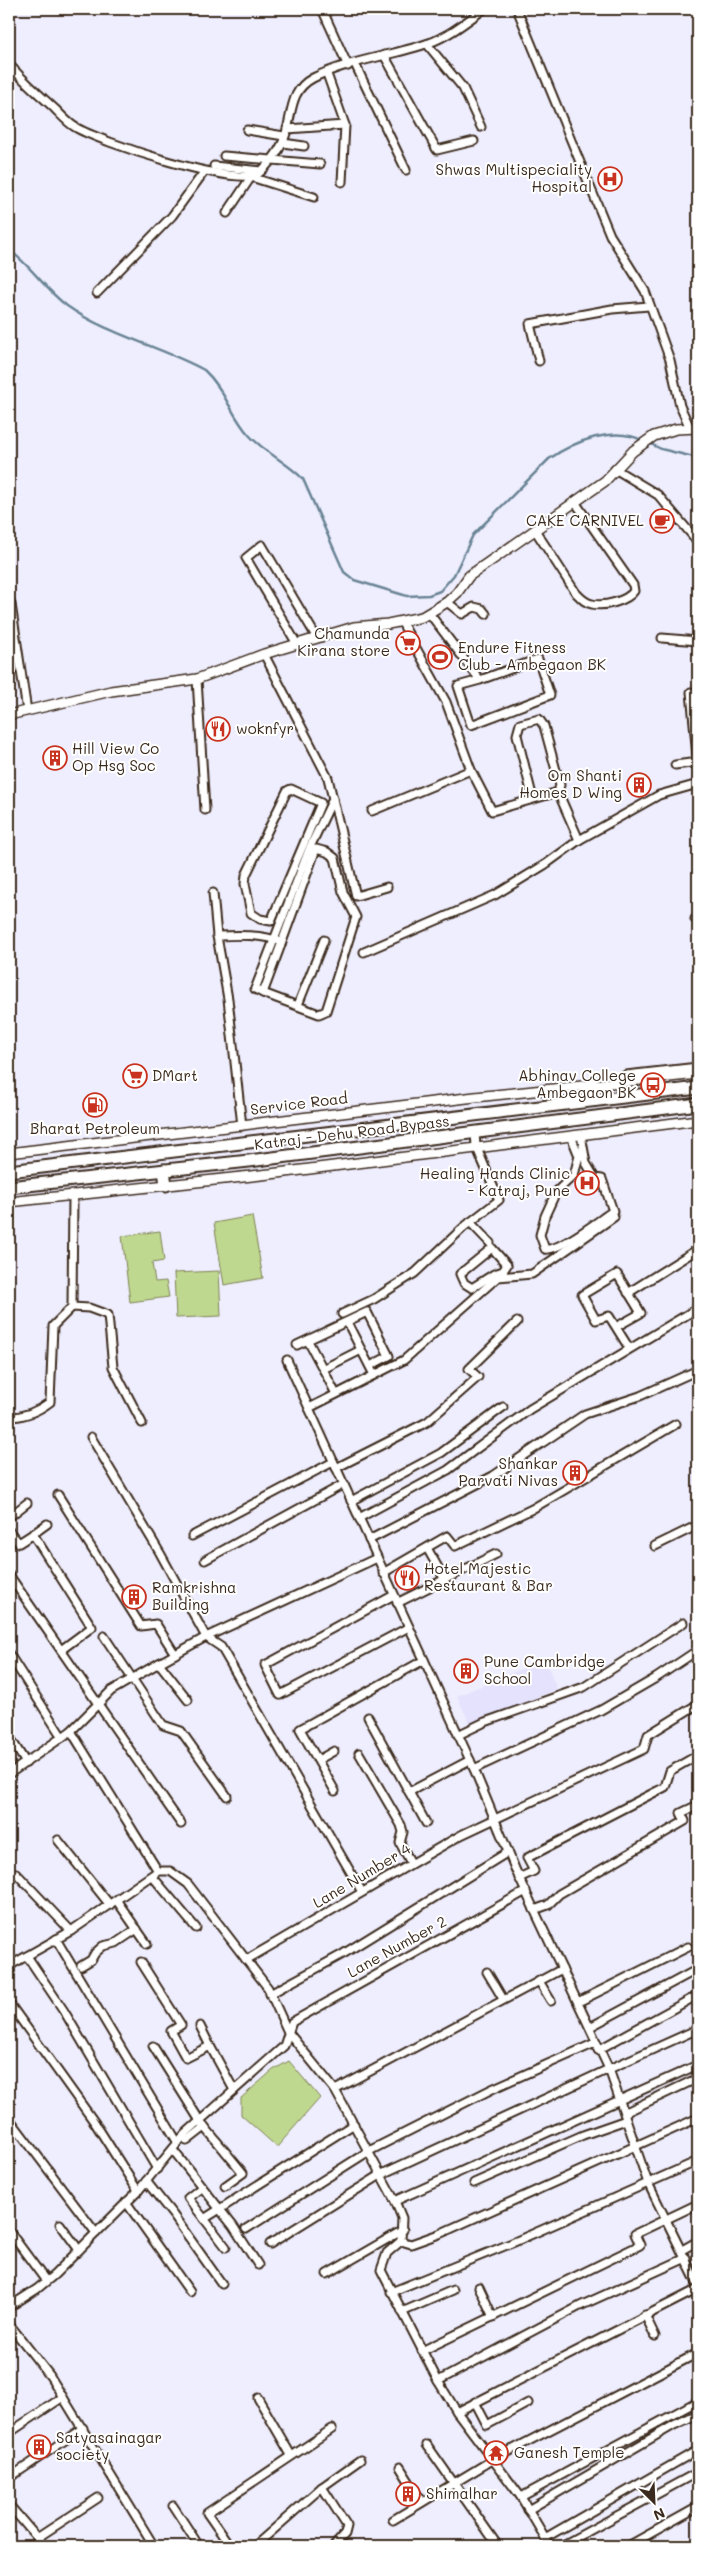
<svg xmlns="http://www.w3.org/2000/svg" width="707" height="2555" viewBox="0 0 707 2555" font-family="Mali,sans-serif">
<rect width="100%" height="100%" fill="#efeefe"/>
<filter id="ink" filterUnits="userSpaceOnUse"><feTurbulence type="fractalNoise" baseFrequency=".02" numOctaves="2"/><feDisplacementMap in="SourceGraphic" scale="10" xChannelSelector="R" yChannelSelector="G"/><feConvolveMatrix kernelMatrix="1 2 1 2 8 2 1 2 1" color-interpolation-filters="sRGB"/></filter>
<g filter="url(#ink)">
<polygon fill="#e4e2fd" points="545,1659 557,1689 470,1724 457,1696"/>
<g fill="#bfd88f" stroke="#7d8156">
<polygon points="252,1216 263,1278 224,1285 214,1223"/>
<polygon points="160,1231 164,1261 152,1263 155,1282 166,1281 169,1297 130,1302 122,1236"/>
<polygon points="219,1271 221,1316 176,1318 174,1273"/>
<polygon points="289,2061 320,2098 277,2147 241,2115 241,2098 273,2070"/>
</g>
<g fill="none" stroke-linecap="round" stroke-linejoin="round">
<g stroke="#698495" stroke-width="2.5">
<path d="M 9,250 C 31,265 45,290 67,306 C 108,335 160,346 204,370 C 224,388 231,415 249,435 C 265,453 287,462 303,479 L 344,572 L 354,580 L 407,596 L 429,595 L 440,591 L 454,575 L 473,535 L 549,459 C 575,441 614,425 644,441"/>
<polyline points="649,443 661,449 698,458"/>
</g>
<g stroke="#3b2a1e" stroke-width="11">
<g id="minor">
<polyline points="322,9 348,66"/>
<polyline points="517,9 610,235 645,291 670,360 680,406 690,428"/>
<polyline points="427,44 463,88 481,127"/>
<polyline points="384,55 437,150 474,141"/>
<path d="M 9,64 C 23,81 39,94 55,109 C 61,115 68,123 75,127 C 98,141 239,189 259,173 C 267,166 277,154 282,144 C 294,120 286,92 313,78 C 349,60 392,56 429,43 C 449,36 467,21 484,9"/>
<polyline points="355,64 406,170"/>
<polyline points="327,74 345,125 342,182"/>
<polyline points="287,129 345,125"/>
<polyline points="247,130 284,136"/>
<polyline points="283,143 304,146"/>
<polyline points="224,156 320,164"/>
<polyline points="214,166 261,171"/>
<polyline points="227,213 251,177 314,197"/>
<polyline points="97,293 172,216 204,172"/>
<polyline points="539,361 530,324 612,309 649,306"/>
<polyline points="615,469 658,495 698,542"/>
<path d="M 535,530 L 576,593 C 581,598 585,603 592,604 C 604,607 627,601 634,591 L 633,585 L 575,502"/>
<polyline points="9,599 11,604 27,711"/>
<polyline points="447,602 462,614 474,607 482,609 486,614"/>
<polyline points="429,613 480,680 538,659 550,695 471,725 458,686 480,680"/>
<polyline points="662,638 698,641"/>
<polyline points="297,644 246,558 262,545 317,638"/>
<polyline points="264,654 328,778 356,896 387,887"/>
<polyline points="197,679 205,810"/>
<polyline points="691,692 698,767"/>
<polyline points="675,765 698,762"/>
<polyline points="471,770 492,811 558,792 560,785 544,726 539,719 520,724 517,735 533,799"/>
<polygon points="291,789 321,803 271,921 260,919 251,913 245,884 246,875 287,791"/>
<polyline points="558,792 579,840"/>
<polyline points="372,811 471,770 446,702 401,621"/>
<polyline points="213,893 217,936 228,999 242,1126"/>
<polyline points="695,919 698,918"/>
<path d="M 217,936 C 238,935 262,934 282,942 L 263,993 L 319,1014 L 326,1011 L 356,917 L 343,892 L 335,858 L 327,852 L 316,849 L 282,942"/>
<polyline points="364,952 495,895 546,864 579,840 659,795 698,784"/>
<polyline points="263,993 255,989 310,847 333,799"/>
<polyline points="298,1005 324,940"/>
<polyline points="614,1082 626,1075 698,1067"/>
<path d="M 571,1136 L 579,1156 L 574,1175 L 556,1192 L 545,1216 L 540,1235 L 545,1249 C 559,1252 599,1220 613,1211 L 602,1179 L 595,1178 L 586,1163 L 581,1135"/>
<polyline points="470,1222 490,1243"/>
<polyline points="503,1271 494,1274 472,1288 464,1283 460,1274 492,1248 507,1265 503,1271 504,1275"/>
<polyline points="628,1293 698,1249"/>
<polyline points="72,1307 73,1196"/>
<polyline points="342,1314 374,1299 415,1273 464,1227 499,1200 476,1146 475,1133"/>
<polyline points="347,1322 374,1375"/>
<polyline points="616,1327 641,1313 617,1274 582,1295 596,1320 609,1316 629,1348"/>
<polyline points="308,1341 323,1369 361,1350"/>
<polyline points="297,1345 367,1312 389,1356 370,1366"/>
<polyline points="287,1360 474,1769 601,1710 656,1678 698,1650"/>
<polyline points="323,1369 336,1394"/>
<polyline points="309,1408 404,1360 498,1277 532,1274 614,1217"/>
<path d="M 9,1417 C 24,1417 37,1412 50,1402 L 53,1326 L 72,1307 L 89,1308 L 108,1315 L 113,1367 L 142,1423"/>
<polyline points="91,1437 160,1553 206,1637 221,1647 362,1892"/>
<polyline points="336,1468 427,1422 478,1377 469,1369 517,1322"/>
<polyline points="58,1495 141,1626 156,1624 175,1654"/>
<polyline points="351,1501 441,1453 503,1407"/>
<polyline points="9,1517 27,1503"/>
<polyline points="359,1518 448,1470 530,1409 698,1308"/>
<polyline points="9,1531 19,1543 33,1534 92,1627 61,1650"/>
<polyline points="33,1534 47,1524"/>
<polyline points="192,1536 333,1462"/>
<polyline points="369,1540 493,1476 585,1414 640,1396 698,1370"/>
<polyline points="655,1546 698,1525"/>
<polyline points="427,1548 445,1580"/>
<polyline points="205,1560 344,1484"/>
<polyline points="383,1573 447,1536 455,1546 532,1509 676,1424"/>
<polyline points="9,1575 181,1824"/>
<polyline points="394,1595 265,1665 280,1695 409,1627"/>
<polyline points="397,1603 496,1554"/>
<polyline points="104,1636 163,1725 181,1731 227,1796"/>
<polyline points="9,1654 62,1737"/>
<polyline points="159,1663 188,1700"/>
<polyline points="368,1717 426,1823"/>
<polyline points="71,1731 158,1871"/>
<polyline points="458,1735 485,1722 584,1687 683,1623"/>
<polyline points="9,1736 26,1763"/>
<polyline points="359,1753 401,1825 403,1832 400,1843 411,1863"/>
<polyline points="318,1760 334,1751"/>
<polyline points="474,1769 516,1871 609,2069 698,2029"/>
<polyline points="9,1774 71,1731 111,1691 159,1663 206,1637 377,1558"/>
<polyline points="335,1791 300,1729 424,1660"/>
<polyline points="409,1792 470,1760"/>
<polyline points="58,1840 110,1905"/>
<polyline points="16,1873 71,1931"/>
<polyline points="152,1876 196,1928"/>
<polyline points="519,1878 534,1871 527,1858 665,1787 670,1771 698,1755"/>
<polyline points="117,1901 147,1944"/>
<polyline points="534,1910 548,1905 559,1894 685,1821 681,1813 698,1805"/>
<polyline points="56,1939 178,2143"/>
<polyline points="27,1956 64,2011 157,2169"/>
<polyline points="246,1960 461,1835 644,1749 648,1735 698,1704"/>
<polyline points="141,1962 181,2025 171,2031 186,2058 210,2046 234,2090"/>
<polyline points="9,1966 71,1931 158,1871 170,1871 188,1884 268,1988 288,2032 335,2090 395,2201 402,2218 401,2241 387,2253 381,2270 438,2381 457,2412 521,2497 550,2546"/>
<polyline points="81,1966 91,1960 95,1953 103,1946 116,1943 137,1929"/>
<polyline points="487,1972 503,1999"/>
<polyline points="539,1981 551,2001"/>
<polyline points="270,1994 343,1954 508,1852"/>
<polyline points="578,2002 688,1947"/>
<polyline points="9,2003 95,2123 138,2191"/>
<polyline points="200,2026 210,2046"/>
<polyline points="590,2027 698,1969"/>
<polyline points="153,2046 200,2121 243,2173 225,2186"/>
<polyline points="598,2050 698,1995"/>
<polyline points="335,2090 562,1969"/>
<polyline points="624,2113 698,2078"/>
<polyline points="9,2118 96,2233"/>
<polyline points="187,2141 205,2127"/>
<polyline points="173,2150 233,2226 258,2265"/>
<polyline points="146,2181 173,2215 222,2284"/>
<polyline points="474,2183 583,2135 626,2120"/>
<polyline points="202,2187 188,2198 226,2247"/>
<polyline points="395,2201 693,2067"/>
<polyline points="126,2202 190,2292"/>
<polyline points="204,2219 354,2124"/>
<polyline points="60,2224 79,2250"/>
<polyline points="246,2229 369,2151 492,2089 595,2043"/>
<polyline points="9,2231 46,2281"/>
<polyline points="401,2241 411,2244 439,2234 698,2118"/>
<polyline points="270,2244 382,2174 609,2069 648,2183 698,2285"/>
<polyline points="682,2250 698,2241"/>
<polyline points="327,2274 403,2230"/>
<polyline points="479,2287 493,2317"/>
<polyline points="391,2292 512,2243 698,2161"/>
<polyline points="9,2307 37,2289 54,2275 138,2191 185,2134 284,2046 292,2022 526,1891"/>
<polyline points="402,2312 453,2290"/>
<polyline points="645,2315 655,2336"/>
<polyline points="9,2324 50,2376 154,2546"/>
<polyline points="422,2351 640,2245 635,2234 698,2204"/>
<polyline points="438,2381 580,2306 686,2258"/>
<polyline points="258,2398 291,2455"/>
<polyline points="475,2402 487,2425 528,2403"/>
<polyline points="457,2412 698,2289"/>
<polyline points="9,2433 63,2397"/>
<polyline points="427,2445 498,2546"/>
<polyline points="400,2467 422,2502"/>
<polyline points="9,2478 83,2428"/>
<polyline points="322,2487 347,2526 345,2534 334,2546"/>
<polyline points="521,2497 698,2401"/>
<polyline points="9,2505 44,2546"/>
<polyline points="173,2506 199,2546"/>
<polyline points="528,2510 674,2425 698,2414"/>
<polyline points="393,2520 494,2459 698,2353"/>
<polyline points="37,2538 98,2498"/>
<polyline points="545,2538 698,2450"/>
<polyline points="230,2546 207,2513 332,2429"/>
<polyline points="255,2546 322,2487 360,2460"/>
<polyline points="561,2546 698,2472"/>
<polyline points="628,2546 698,2507"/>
</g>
</g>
<g stroke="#3b2a1e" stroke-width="12">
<g id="tertiary">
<polyline points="9,715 111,691 197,679 264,654 354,627 388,624 422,617 447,602 457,593 469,576 605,481 633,451 654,436 676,429 698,428"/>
<polyline points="9,1153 475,1097 698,1074"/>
<polyline points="9,1202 270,1174 698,1120"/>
</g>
</g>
<g stroke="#3b2a1e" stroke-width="15">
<g id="trunk">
<polyline points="593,1084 596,1100"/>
<polyline points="164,1170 166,1185"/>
<polyline points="9,1171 698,1088"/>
<polyline points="9,1187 249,1161 698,1104"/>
</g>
</g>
<use href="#minor" stroke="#fff" stroke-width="7"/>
<use href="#tertiary" stroke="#fff" stroke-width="9"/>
<use href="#trunk" stroke="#fff" stroke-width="11"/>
</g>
</g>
<defs>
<g id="hospital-ring" transform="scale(1.25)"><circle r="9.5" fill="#fff" stroke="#c8321e" stroke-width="1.5"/><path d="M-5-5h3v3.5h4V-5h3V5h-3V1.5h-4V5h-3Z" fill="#c8321e"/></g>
<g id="cafe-ring" transform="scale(1.25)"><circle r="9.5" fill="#fff" stroke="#c8321e" stroke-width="1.5"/><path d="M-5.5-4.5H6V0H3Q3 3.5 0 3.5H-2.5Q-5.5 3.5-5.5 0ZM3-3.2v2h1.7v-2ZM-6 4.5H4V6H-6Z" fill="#c8321e"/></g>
<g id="supermarket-ring" transform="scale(1.25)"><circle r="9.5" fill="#fff" stroke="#c8321e" stroke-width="1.5"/><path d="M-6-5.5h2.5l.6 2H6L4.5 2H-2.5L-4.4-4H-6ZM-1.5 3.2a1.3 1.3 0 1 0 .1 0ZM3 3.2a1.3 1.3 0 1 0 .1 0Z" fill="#c8321e"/></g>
<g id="stadium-ring" transform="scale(1.25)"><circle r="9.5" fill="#fff" stroke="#c8321e" stroke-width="1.5"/><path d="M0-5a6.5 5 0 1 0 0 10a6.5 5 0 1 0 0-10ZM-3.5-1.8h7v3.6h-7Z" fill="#c8321e"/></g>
<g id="restaurant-ring" transform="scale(1.25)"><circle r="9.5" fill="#fff" stroke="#c8321e" stroke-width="1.5"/><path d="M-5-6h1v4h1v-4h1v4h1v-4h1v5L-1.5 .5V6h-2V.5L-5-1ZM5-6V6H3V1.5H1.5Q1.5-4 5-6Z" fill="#c8321e"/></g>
<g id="building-ring" transform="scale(1.25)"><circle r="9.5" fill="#fff" stroke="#c8321e" stroke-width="1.5"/><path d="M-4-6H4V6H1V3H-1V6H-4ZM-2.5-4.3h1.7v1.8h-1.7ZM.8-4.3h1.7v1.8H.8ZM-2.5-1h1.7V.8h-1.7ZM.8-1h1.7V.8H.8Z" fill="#c8321e"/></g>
<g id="bus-ring" transform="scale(1.25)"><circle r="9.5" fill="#fff" stroke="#c8321e" stroke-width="1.5"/><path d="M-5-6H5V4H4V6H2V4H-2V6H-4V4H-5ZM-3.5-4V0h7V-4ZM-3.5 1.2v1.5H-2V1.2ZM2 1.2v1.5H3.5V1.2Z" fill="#c8321e"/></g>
<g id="fuel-ring" transform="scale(1.25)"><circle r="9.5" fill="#fff" stroke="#c8321e" stroke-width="1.5"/><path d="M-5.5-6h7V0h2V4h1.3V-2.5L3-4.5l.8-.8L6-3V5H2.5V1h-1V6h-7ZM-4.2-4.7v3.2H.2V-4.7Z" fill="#c8321e"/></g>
<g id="temple-ring" transform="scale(1.25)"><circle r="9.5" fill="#fff" stroke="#c8321e" stroke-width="1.5"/><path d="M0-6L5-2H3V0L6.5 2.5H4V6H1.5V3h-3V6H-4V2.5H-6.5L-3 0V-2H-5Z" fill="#c8321e"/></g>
</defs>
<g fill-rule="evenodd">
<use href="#hospital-ring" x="610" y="179"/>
<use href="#cafe-ring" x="662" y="521"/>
<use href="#supermarket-ring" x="408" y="643"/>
<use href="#stadium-ring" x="440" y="657"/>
<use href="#restaurant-ring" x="218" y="729"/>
<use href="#building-ring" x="55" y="758"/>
<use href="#building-ring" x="639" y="785"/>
<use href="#supermarket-ring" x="135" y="1076"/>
<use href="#bus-ring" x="653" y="1085"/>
<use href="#fuel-ring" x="95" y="1105"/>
<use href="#hospital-ring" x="587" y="1183"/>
<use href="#building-ring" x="575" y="1473"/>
<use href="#restaurant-ring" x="407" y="1578"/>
<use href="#building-ring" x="134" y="1597"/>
<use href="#building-ring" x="466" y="1671"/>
<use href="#building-ring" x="39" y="2447"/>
<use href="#temple-ring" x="496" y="2453"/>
<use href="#building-ring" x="408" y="2494"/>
</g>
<g text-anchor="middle" stroke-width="4" stroke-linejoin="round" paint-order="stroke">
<g font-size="15" fill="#3b2a1e" stroke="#fff" text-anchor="start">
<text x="592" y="175" text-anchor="end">Shwas Multispeciality<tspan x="592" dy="17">Hospital</tspan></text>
<text x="644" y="526" text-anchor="end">CAKE CARNIVEL</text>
<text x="390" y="639" text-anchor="end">Chamunda<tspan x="390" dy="17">Kirana store</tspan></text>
<text x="458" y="653">Endure Fitness<tspan x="458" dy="17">Club - Ambegaon BK</tspan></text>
<text x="236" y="734">woknfyr</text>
<text x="72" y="754">Hill View Co<tspan x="72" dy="17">Op Hsg Soc</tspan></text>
<text x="622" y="781" text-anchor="end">Om Shanti<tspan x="622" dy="17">Homes D Wing</tspan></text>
<text x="152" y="1081">DMart</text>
<text x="636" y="1081" text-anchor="end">Abhinav College<tspan x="636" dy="17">Ambegaon BK</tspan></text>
<text x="95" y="1134" text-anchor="middle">Bharat Petroleum</text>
<text x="570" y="1179" text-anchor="end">Healing Hands Clinic<tspan x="570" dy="17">- Katraj, Pune</tspan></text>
<text x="558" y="1469" text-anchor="end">Shankar<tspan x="558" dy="17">Parvati Nivas</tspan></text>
<text x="424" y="1574">Hotel Majestic<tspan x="424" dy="17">Restaurant &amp; Bar</tspan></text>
<text x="152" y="1593">Ramkrishna<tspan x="152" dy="17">Building</tspan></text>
<text x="484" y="1667">Pune Cambridge<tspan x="484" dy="17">School</tspan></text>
<text x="56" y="2443">Satyasainagar<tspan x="56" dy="17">society</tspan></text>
<text x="514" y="2458">Ganesh Temple</text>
<text x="426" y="2499">Shimalhar</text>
</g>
<g font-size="15" fill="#3b2a1e" stroke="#fff">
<text transform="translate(299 1104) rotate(-7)" y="5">Service Road</text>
<text transform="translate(352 1133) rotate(-7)" y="5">Katraj - Dehu Road Bypass</text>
<text transform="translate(362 1876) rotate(-31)" y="5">Lane Number 4</text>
<text transform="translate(397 1947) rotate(-29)" y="5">Lane Number 2</text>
</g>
</g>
<rect width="707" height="2555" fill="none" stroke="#fff" stroke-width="30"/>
<rect x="15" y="15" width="677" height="2525" fill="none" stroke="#3b2a1e" stroke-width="2" filter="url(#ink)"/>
<g transform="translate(654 2502) rotate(156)" stroke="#ffffff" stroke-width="4" paint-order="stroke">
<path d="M0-4L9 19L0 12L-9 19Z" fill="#3b2a1e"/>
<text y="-8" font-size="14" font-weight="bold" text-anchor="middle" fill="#3b2a1e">N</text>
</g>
</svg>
